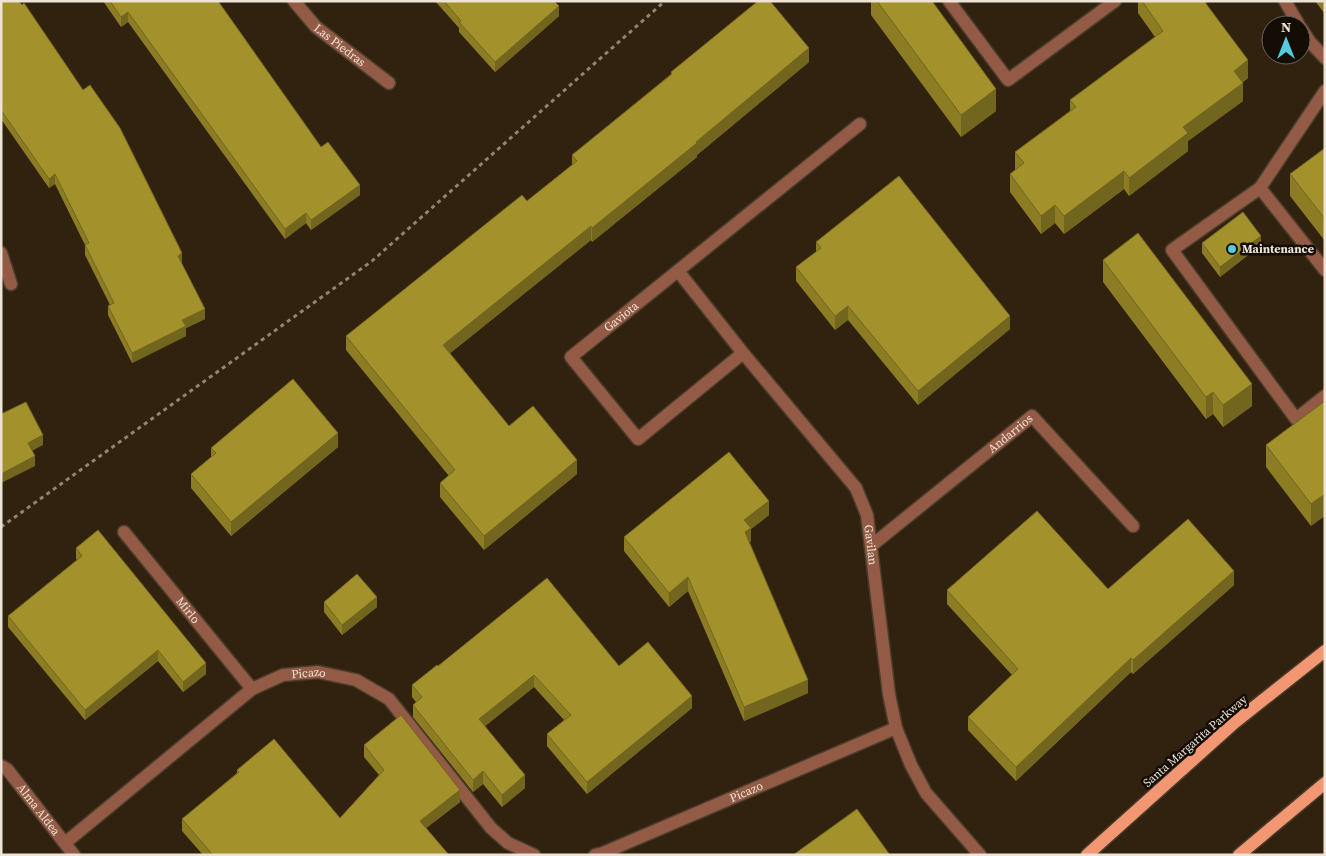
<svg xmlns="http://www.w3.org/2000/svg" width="1326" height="856" viewBox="0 0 1326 856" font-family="'Source Serif 4',serif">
<rect width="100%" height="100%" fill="#31220f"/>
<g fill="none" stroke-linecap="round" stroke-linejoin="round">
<g stroke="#4b3d2b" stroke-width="15">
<g id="service">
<polyline points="949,1 1008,80 1115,1"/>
<polyline points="1325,91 1260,188 1172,250 1296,419 1325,396"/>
<polyline points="1260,188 1325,270"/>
</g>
</g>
<g stroke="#4b3d2b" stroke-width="15">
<g id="minor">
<path id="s1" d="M 294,1 L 316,27 L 389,83"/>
<polyline points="1285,1 1299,25"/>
<polyline points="1301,28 1310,42 1325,58"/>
<polyline points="1,253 11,284"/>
<path id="s2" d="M 678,271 L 743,353 L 856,488 L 867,515 L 889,694 L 896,728 L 911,765 L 926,793 L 980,855"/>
<path id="s3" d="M 743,353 L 638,439 L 571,357 L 860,124"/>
<path id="s4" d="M 124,532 L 252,689"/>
<path id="s5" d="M 871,546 L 1032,416 L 1133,526"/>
<path id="s6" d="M 1,766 L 7,769 L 74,855"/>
<path id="s7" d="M 65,843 L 252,689 L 283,675 L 318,672 L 356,680 L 389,699 L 491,828 L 508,843 L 534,855"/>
<path id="s8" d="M 595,855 L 603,853 L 896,728"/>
</g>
</g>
<g stroke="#4b3d2b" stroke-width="15">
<g id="primary">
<polyline points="1087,855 1234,723 1325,651"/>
<polyline points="1239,855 1325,783"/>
</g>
</g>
<polyline stroke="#908474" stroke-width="3" stroke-dasharray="4 4" stroke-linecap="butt" points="1,527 372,261 665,1"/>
<use href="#service" stroke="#935b45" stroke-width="12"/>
<use href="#minor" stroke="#935b45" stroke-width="12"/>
<use href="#primary" stroke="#f39773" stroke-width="12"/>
</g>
<g fill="#8c7d25">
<polygon points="1,1 182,263 182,264 205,319 186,328 186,336 132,363 108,315 108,306 110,305 85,255 85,245 55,184 49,188 1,119"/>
<polygon points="103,1 218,1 321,147 360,195 311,230 306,223 285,239 128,22 121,27"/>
<polygon points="435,1 554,1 559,16 495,72 459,32 459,28"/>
<polygon points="871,1 932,1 996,111 961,137 871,15"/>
<polygon points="1138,1 1208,1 1206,3 1248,78 1243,82 1243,101 1188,141 1188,151 1129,196 1124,189 1064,234 1055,223 1041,234 1010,192 1010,174 1015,170 1015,152 1070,111 1070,100 1155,37 1138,13"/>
<polygon points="1315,1 1325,1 1325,14"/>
<polygon points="809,62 697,155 697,157 592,242 591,240 450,353 509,426 577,474 484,550 440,497 440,483 449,476 346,350 346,336 527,201 572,165 572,155 671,74 671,72"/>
<polygon points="1325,148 1325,241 1290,196 1290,174"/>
<polygon points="816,242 1010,329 918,405 848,320 835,330 796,281 796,267 816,252"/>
<polygon points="1202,243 1261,245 1220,277 1202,253"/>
<polygon points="1103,260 1252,406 1223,427 1213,414 1206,419 1103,282"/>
<polygon points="1325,401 1311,526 1266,467 1266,445"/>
<polygon points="338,447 231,536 191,488 191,474 211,457 211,448"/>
<polygon points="769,515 751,529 751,541 749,543 808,693 744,721 688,591 669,607 624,551 624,537"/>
<polygon points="76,548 206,674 183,692 158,661 85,720 8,627 8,616 77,560 76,559"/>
<polygon points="1234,585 1133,674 1131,672 1016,781 968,730 968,717 1012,675 947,604 947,590 1108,589"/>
<polygon points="324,602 377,607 342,635 324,612"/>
<polygon points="438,666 619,666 692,708 587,794 547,746 547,734 564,720 534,687 485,726 525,788 502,807 483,784 473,792 413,717 413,705 416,702 412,697 412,685"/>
<polygon points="364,745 460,802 426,828 449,855 203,855 182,831 182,819 237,773 237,770 340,818 379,775 364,757"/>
</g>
<g fill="#72661e">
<polygon points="559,6 559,16 495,72 495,62"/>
<polygon points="128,12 128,22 121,27 121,17"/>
<polygon points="809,48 809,62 697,155 697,157 592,242 592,228"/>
<polygon points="1248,60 1248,78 1234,89 1234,71"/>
<polygon points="1243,83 1243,101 1188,141 1188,151 1129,196 1129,178 1183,127"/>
<polygon points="996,89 996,111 961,137 961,115"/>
<polygon points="1124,171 1124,189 1064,234 1064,216"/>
<polygon points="55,174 55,184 49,188 49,179"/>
<polygon points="360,185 360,195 311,230 311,220"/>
<polygon points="1055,205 1055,223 1041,234 1041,216"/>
<polygon points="306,213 306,223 285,239 285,229"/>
<polygon points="591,226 591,240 443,359 443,345"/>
<polygon points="1261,236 1261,245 1220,277 1220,267"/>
<polygon points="182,253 182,263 178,266 178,256"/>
<polygon points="848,306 848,320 835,330 835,316"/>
<polygon points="205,309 205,319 186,328 186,336 132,363 132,353 182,320"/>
<polygon points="1010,316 1010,329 918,405 918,391"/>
<polygon points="1252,384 1252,406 1223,427 1223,405"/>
<polygon points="1213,392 1213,414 1206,419 1206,397"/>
<polygon points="338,433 338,447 231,536 231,522"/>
<polygon points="43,435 43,445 28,453 28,443"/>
<polygon points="35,456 35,466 1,483 1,474"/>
<polygon points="577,460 577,474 484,550 484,536"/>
<polygon points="1325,494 1325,516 1311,526 1311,504"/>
<polygon points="769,501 769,515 751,529 751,541 745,546 744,520"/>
<polygon points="1234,571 1234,585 1133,674 1133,660"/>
<polygon points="688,577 688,591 669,607 669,593"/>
<polygon points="377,597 377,607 342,635 342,625"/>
<polygon points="158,650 158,661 85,720 85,710"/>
<polygon points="1131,658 1131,672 1016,781 1016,767"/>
<polygon points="206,663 206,674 183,692 183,682"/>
<polygon points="534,675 534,687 479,731 479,719"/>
<polygon points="808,680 808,693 744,721 744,707"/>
<polygon points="692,696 692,708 587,794 587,782"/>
<polygon points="483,771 483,784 473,792 473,780"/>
<polygon points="525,775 525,788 502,807 502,795"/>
<polygon points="460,790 460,802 420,833 420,821"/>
</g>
<g fill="#a3912b" stroke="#72661e">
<polygon points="1,1 19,1 22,5 24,3 83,90 90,85 120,128 182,253 178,256 205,309 182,320 186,326 132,353 108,306 114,303 85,245 89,243 55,174 49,179 1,110"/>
<polygon points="110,1 218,1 321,147 328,142 360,185 311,220 306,213 285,229 128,12 121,17"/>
<polygon points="444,1 554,1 559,6 495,62 459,22 461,21"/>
<polygon points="758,1 770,1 809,48 696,142 697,143 592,228 591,226 443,345 509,426 533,406 577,460 484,536 440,483 455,470 346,336 522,195 527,201 577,161 572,155 672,74 671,72"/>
<polygon points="877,1 932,1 996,89 961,115"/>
<polygon points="1142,1 1204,1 1248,60 1234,71 1243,83 1183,127 1188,133 1129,178 1124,171 1064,216 1055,205 1041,216 1010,174 1024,163 1015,152 1076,107 1070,100 1163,31"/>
<polygon points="1325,148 1325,219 1290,174"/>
<polygon points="899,176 1010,316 918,391 848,306 835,316 796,267 821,248 816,242"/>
<polygon points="1243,212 1261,236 1220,267 1202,243"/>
<polygon points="1138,233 1252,384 1223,405 1213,392 1206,397 1103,260"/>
<polygon points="293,379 338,433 231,522 191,474 216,453 211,448"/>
<polygon points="1325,401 1325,494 1311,504 1266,445"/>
<polygon points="26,402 43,435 28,443 35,456 1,474 1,414"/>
<polygon points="729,452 769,501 744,520 751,528 745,532 808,680 744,707 688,577 669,593 624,537"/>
<polygon points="1037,511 1108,589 1188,519 1234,571 1133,660 1131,658 1016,767 968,717 1018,669 947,590"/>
<polygon points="98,530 206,663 183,682 158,650 85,710 8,616 82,556 76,548"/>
<polygon points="357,574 377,597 342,625 324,602"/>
<polygon points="547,578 619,666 648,642 692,696 587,782 547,734 571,715 534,675 479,719 525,775 502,795 483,771 473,780 413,705 422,697 412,685 437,665 438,666"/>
<polygon points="401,715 460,790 420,821 449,855 213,855 182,819 239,772 237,770 274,739 340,818 384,770 364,745"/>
<polygon points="857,809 890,855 793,855"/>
</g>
<circle fill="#55cadf" stroke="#130d06" stroke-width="2" cx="1232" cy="249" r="5"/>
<g text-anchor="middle" stroke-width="5" stroke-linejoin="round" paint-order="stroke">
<g font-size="12" fill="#ede3d7" stroke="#130d06">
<text dy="4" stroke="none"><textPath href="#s1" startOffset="64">Las Piedras</textPath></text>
<text dy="4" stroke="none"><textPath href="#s3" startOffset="306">Gaviota</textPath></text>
<text dy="4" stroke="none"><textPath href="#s5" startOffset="179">Andarrios</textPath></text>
<text dy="4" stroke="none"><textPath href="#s2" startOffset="340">Gavilan</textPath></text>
<text dy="4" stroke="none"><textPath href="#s4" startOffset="101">Mirlo</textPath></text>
<text dy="4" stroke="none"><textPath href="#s7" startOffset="302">Picazo</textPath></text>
<text transform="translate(1195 741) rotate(-41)" y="4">Santa Margarita Parkway</text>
<text dy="4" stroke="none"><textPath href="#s8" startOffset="164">Picazo</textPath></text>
<text dy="4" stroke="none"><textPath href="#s6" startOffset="58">Alma Aldea</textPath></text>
</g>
<g font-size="12" font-weight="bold" fill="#ede3d7" stroke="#130d06" text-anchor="start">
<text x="1242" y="253">Maintenance</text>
</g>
</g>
<rect width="1326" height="856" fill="none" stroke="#ede3d7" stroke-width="5"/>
<g transform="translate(1286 40)"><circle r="24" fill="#130d06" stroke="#6a635a"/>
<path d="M0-4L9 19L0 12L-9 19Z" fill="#55cadf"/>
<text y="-8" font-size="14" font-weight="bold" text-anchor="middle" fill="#ede3d7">N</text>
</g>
</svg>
